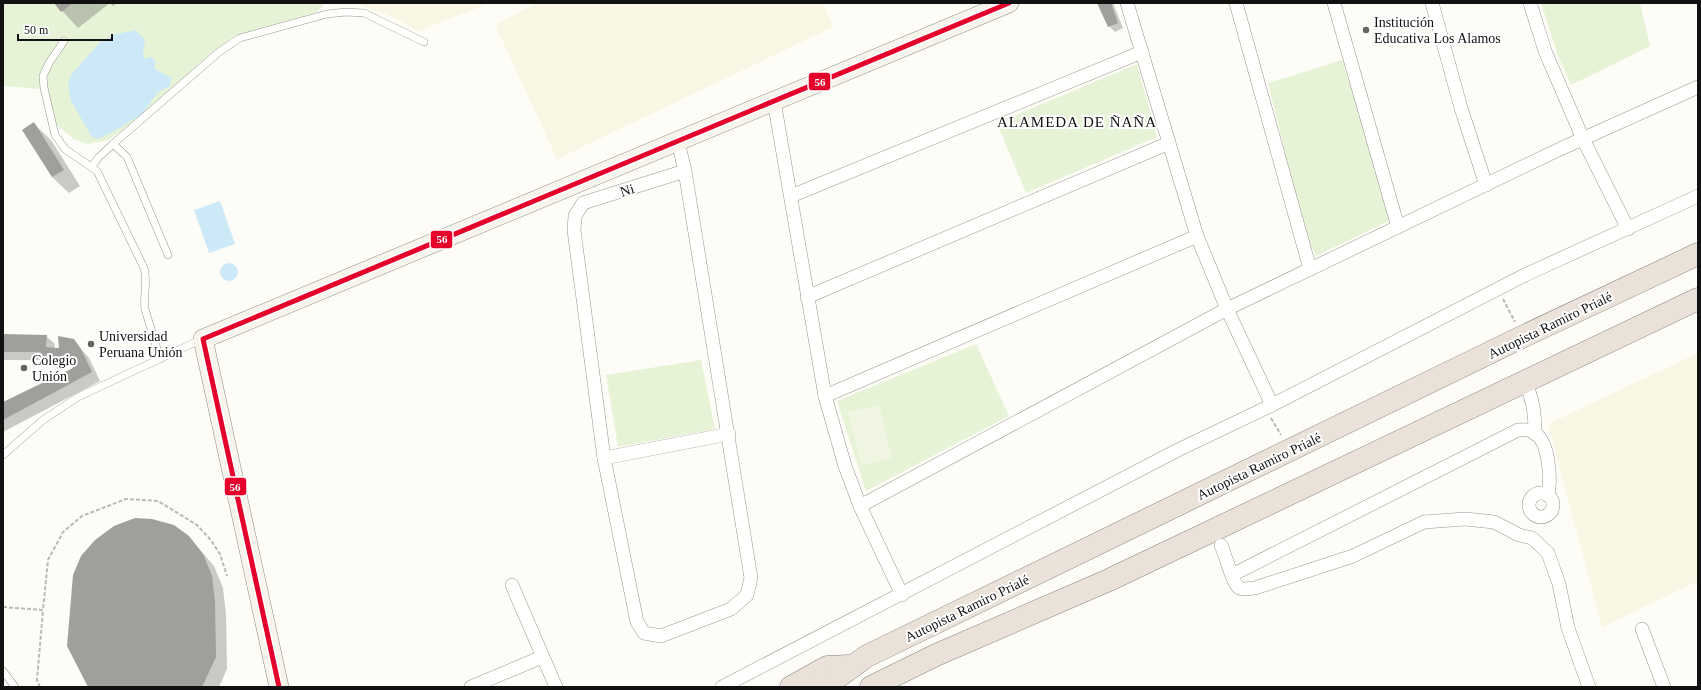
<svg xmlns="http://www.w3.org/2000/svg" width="1701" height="690" viewBox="0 0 1701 690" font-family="Georgia,serif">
<rect width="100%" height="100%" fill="#fdfcf7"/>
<g fill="#f9f7e4">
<polygon points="359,3 491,3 418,31 388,15 361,6"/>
<polygon points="538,3 823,3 833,27 557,159 495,25"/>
<polygon points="1698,353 1698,581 1602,627 1548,424"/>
</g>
<g fill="#e7f3d7">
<polygon points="3,3 323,3 323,6 315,13 234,36 209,55 132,124 108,140 87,144 74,139 53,122 40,89 3,86"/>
<polygon points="1541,3 1640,3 1650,46 1571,85 1558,56"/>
<polygon points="1342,60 1393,219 1316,256 1305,234 1268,83"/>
<polygon points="1137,64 1157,137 1026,193 997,123"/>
<polygon points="976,344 1009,416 866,491 837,401"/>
<polygon points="701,360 715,429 618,447 606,375"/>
</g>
<polygon fill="#f0f6e1" points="879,405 892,458 861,465 848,412"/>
<g fill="#cde8f7">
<polygon points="136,30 145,40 143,52 144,59 151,57 155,60 155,69 172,78 169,87 158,92 142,114 113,132 98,139 92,137 71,101 68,84 71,75 102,40 117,34"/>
<polygon points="220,201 235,244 209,253 194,210"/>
<circle cx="229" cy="272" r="9"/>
</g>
<g fill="#0003">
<polygon points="55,3 118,3 113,6 110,3 78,28"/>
<polygon points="1098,3 1113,3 1123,28 1115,32 1109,26"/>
<polygon points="34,124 51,140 80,186 69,193 52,177 23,130"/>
<polygon points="3,335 46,336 55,344 54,349 60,350 73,340 89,358 100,381 3,432 3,403 74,368 72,363 57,368 49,360 3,360"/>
<polygon points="189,537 214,566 223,588 226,614 227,669 219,687 89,687"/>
</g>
<g fill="#a19f9c">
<polygon points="54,3 73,3 61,12"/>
<polygon points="1097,3 1111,3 1118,23 1108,27"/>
<polygon points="34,122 64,170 52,177 22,130"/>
<polygon points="3,334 47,335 46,347 59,348 58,336 74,339 81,349 92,372 3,420 3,402 73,368 68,354 47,360 40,352 3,352"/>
<polygon points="135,518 152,519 174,525 189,536 203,554 212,576 215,602 216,657 202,687 88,687 67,646 73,575 81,556 95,540 114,526"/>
</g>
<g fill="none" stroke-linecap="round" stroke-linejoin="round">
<g stroke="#979795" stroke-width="8">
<g id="lane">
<path d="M 64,41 L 49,63 L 43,76 L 44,88 L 55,135 L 65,149 L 97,171 L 144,268 C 148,282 143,295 145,309 L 160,359"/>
<polyline points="113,144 219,52 240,38 327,14 346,12 364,13 424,42"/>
<polyline points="92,166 99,157 113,144 127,157 168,255"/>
<polyline points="3,455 43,420 78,397 202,339"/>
<polyline points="3,671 15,687"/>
</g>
</g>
<g stroke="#979795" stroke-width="14">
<g id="street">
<polyline points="1127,3 1197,236 1227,309 1272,405"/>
<polyline points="1236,3 1310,269"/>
<polyline points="1334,3 1398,227"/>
<polyline points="1432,3 1461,108 1486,185"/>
<polyline points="1530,3 1545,51 1583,139 1628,229"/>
<polyline points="774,101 825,396 845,466 860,506 902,595"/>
<polyline points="678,142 685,171 751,578 747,595 731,609 661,636 644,633 637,622 604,458 574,230 575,216 583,203 685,171"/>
<polyline points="791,196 1142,52"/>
<polyline points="807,297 1169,143"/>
<path d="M 1525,382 C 1533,399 1535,414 1535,434"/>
<polyline points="825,396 1197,236"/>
<polyline points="604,458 729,434"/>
<circle cx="1541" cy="505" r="12"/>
<polyline points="860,506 1227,309 1560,149 1698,87"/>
<path d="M 1221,545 C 1225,554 1233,584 1239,588 C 1243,590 1250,588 1255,588 L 1353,556 L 1424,522 L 1465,519 L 1494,522 L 1519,535 L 1532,538 L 1548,553 L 1559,584 L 1568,628 L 1589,687"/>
<path d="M 1232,575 L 1518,430 C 1521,430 1527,429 1531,431 C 1550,438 1551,478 1548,495"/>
<polyline points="512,585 556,687"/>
<polyline points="1642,629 1664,687"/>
<polyline points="471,687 542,657"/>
<polyline points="722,687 1178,450 1272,405 1525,275 1698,196"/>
</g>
</g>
<g stroke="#8e8d8b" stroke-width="20">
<polyline id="secondary" points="279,687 203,339 1009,3"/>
</g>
<g stroke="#858482" stroke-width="23">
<g id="highway">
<polyline points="791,687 827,667 848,666"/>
<polyline points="824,687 867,656 1522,337 1698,254"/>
<polyline points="871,687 936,655 1109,580 1698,299"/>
</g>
</g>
<g stroke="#b9b9b8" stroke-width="2" stroke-dasharray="4 2" stroke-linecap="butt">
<polyline points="1503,299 1515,322"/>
<polyline points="1271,418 1281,435"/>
<polyline points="3,607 43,610 48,560 63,532 82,516 126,499 158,501 197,525 210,539 220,554 227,576"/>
<polyline points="40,687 37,680 43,610"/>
</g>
<use href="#lane" stroke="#fffffe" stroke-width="7"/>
<use href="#street" stroke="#fffffe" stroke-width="13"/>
<use href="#secondary" stroke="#f6f4eb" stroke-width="19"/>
<use href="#highway" stroke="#eae1d8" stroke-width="22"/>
<g stroke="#fff" stroke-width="8">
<polyline id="bus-1" points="279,687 203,339 1009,3"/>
</g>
<use href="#bus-1" stroke="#e4002b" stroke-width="5"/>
</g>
<g fill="#646362" stroke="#fff" stroke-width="1.5">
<circle cx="1366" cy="30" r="4"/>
<circle cx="91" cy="344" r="4"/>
<circle cx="24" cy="368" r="4"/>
</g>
<g text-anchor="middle" stroke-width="4" stroke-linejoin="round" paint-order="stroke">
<g font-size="14" fill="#111" stroke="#fff" text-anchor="start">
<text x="1374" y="27">Institución<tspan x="1374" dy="16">Educativa Los Alamos</tspan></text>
<text x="99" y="341">Universidad<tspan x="99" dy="16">Peruana Unión</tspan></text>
<text x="32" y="365">Colegio<tspan x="32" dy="16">Unión</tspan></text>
</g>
<g font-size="14" fill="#111" stroke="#fff">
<text transform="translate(627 190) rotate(-17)" y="5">Ni</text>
<text transform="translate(1550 325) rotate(-26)" y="5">Autopista Ramiro Prialé</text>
<text transform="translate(1259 466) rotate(-26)" y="5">Autopista Ramiro Prialé</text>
<text transform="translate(967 608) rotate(-26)" y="5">Autopista Ramiro Prialé</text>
</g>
<g font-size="15" letter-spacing="1" fill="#111" stroke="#fff">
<text x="1077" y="127">ALAMEDA DE ÑAÑA</text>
</g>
</g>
<g stroke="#fff" stroke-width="1.5">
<rect x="808" y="72" width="23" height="19" rx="4" fill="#e4002b"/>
<rect x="430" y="230" width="23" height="19" rx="4" fill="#e4002b"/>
<rect x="224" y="477" width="23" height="19" rx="4" fill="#e4002b"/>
</g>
<g font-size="11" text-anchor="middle" font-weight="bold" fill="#fff">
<text x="820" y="86">56</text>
<text x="442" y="243">56</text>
<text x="235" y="491">56</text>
</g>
<rect width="1701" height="690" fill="none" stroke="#111111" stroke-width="8"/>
<path d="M18 34v6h94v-6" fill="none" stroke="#111111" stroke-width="2"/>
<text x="24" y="34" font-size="12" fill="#111111" stroke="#ffffff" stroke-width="3" paint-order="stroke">50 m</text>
</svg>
